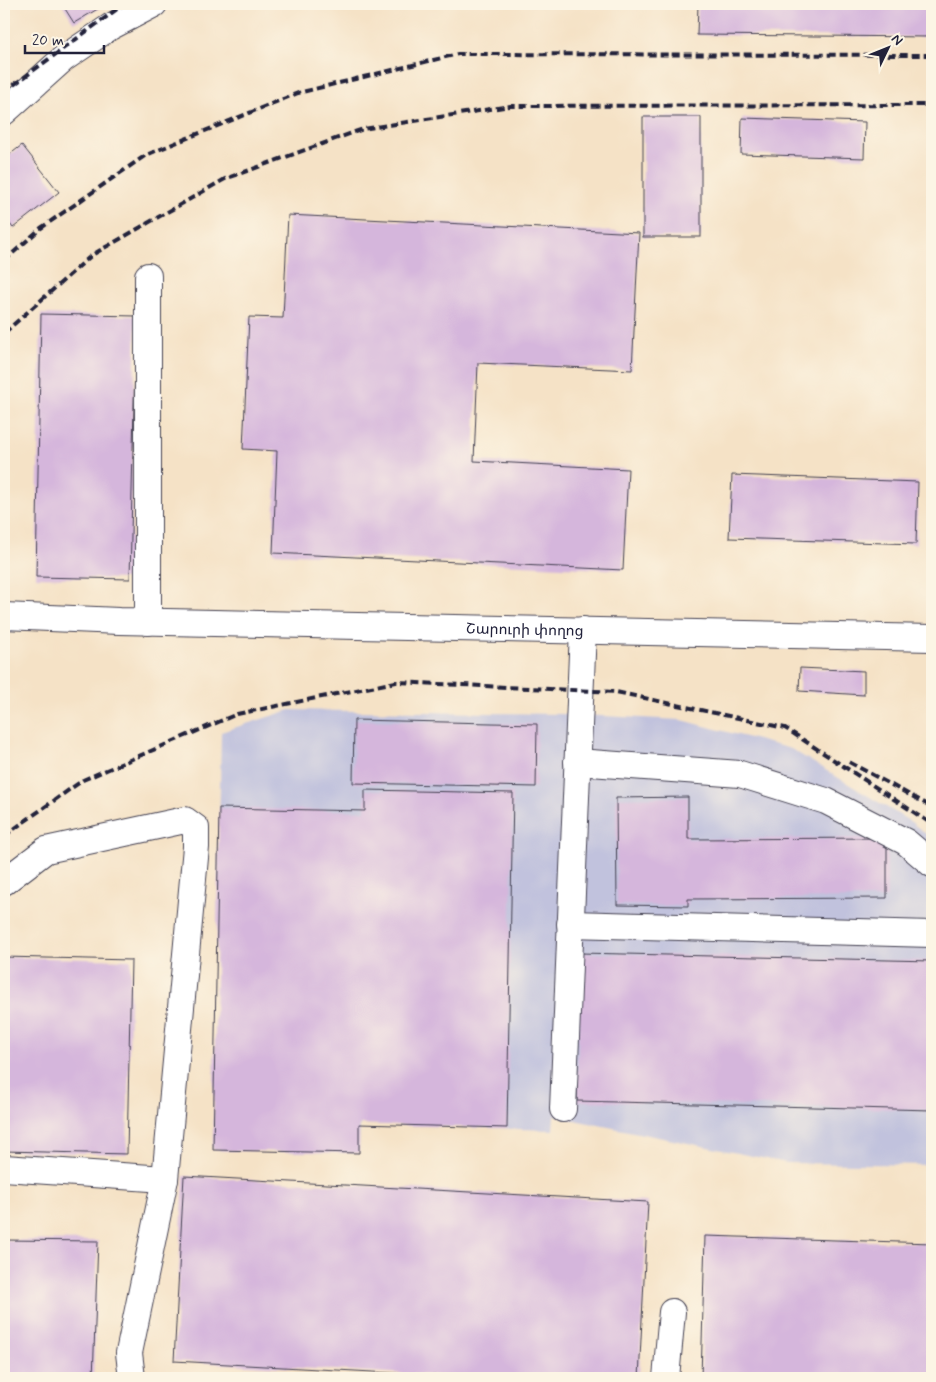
<svg xmlns="http://www.w3.org/2000/svg" width="936" height="1382" viewBox="0 0 936 1382" font-family="Mynerve,'Noto Sans Armenian',sans-serif">
<rect width="100%" height="100%" fill="#fcf5e5"/>
<filter id="ink" filterUnits="userSpaceOnUse"><feTurbulence type="fractalNoise" baseFrequency=".02" numOctaves="2"/><feDisplacementMap in="SourceGraphic" scale="10" xChannelSelector="R" yChannelSelector="G"/><feConvolveMatrix kernelMatrix="1 2 1 2 8 2 1 2 1" color-interpolation-filters="sRGB"/></filter>
<filter id="wash" filterUnits="userSpaceOnUse"><feTurbulence type="fractalNoise" baseFrequency=".0096" numOctaves="4" result="noise"/><feDisplacementMap in="SourceGraphic" scale="20" xChannelSelector="R" yChannelSelector="G"/><feGaussianBlur stdDeviation="1.12" result="paint"/><feColorMatrix in="noise" values="0 0 0 0 0 0 0 0 0 0 0 0 0 0 0 0 0 1.4 0 .05"/><feComposite in="paint" operator="in"/></filter>
<g filter="url(#wash)">
<rect width="100%" height="100%" fill="#f5e2c6"/>
<polygon fill="#c1c2dd" points="290,710 562,714 682,720 791,749 911,822 932,839 932,1165 787,1163 554,1116 553,1130 360,1124 359,1153 213,1150 221,732"/>
<g id="blocks">
<g fill="#d5b6dc">
<polygon points="62,4 106,4 74,23"/>
<polygon points="698,4 932,4 932,37 697,35"/>
<rect x="643" y="117" width="58" height="120"/>
<polygon points="742,118 865,122 864,158 741,154"/>
<polygon points="22,145 59,192 13,228 4,216 4,159"/>
<polygon points="288,215 639,233 632,370 478,363 474,461 628,469 623,570 273,553 277,451 243,449 249,317 283,318"/>
<polygon points="41,314 136,316 130,579 36,577"/>
<polygon points="732,475 918,482 916,544 729,538"/>
<polygon points="800,668 864,671 864,695 799,691"/>
<polygon points="354,720 537,724 536,787 353,783"/>
<polygon points="365,790 513,793 507,1128 359,1124 359,1153 213,1150 219,808 365,811"/>
<polygon points="688,797 688,839 887,838 887,898 688,899 688,906 617,905 616,798"/>
<polygon points="580,953 932,961 932,1110 577,1101"/>
<polygon points="4,957 131,960 127,1154 4,1151"/>
<polygon points="184,1176 648,1202 639,1378 481,1378 174,1361"/>
<polygon points="705,1236 932,1243 932,1378 701,1378"/>
<polygon points="4,1240 98,1241 93,1378 4,1378"/>
</g>
</g>
</g>
<g filter="url(#ink)">
<use href="#blocks" fill-opacity="0" stroke="#423f50" stroke-width="1"/>
<g fill="none" stroke-linecap="round" stroke-linejoin="round">
<g stroke="#423f50" stroke-width="28">
<g id="minor">
<polyline points="4,112 63,59 110,27 154,4"/>
<path id="s1" d="M 4,616 L 119,621 L 932,638"/>
<polyline points="148,622 148,276"/>
<polyline points="577,762 740,774 826,801 906,842 932,864"/>
<polyline points="4,882 46,850 185,820 196,828 196,847 165,1179 129,1353 132,1378"/>
<polyline points="570,924 932,934"/>
<polyline points="563,1109 583,630"/>
<polyline points="4,1168 165,1179"/>
<polyline points="666,1378 672,1312"/>
</g>
</g>
<use href="#minor" stroke="#fff" stroke-width="26"/>
<g stroke="#22223b" stroke-width="4" stroke-dasharray="8 4" stroke-linecap="butt">
<polyline points="4,92 124,4"/>
<polyline points="4,261 41,228 146,155 298,93 458,54 932,55"/>
<polyline points="4,333 92,255 225,179 363,129 510,106 932,105"/>
<polyline points="849,762 932,807"/>
<polyline points="4,836 83,780 237,714 396,682 616,692 785,728 932,824"/>
</g>
</g>
</g>
<g text-anchor="middle" stroke-width="4.5" stroke-linejoin="round" paint-order="stroke">
<g font-size="15" fill="#22223b" stroke="#fcf5e5">
<text dy="5" stroke="none"><textPath href="#s1" startOffset="521">Շարուրի փողոց</textPath></text>
</g>
</g>
<rect width="936" height="1382" fill="none" stroke="#fcf5e5" stroke-width="20"/>
<g transform="translate(888 48) rotate(47)" stroke="#fcf5e5" stroke-width="4" paint-order="stroke">
<path d="M0-4L9 19L0 12L-9 19Z" fill="#22223b"/>
<text y="-8" font-size="14" font-weight="bold" text-anchor="middle" fill="#22223b">N</text>
</g>
<path d="M25 45v8h79v-8" fill="none" stroke="#22223b" stroke-width="2.5"/>
<text x="32" y="45" font-size="15" fill="#22223b" stroke="#fcf5e5" stroke-width="4" paint-order="stroke">20 m</text>
</svg>
